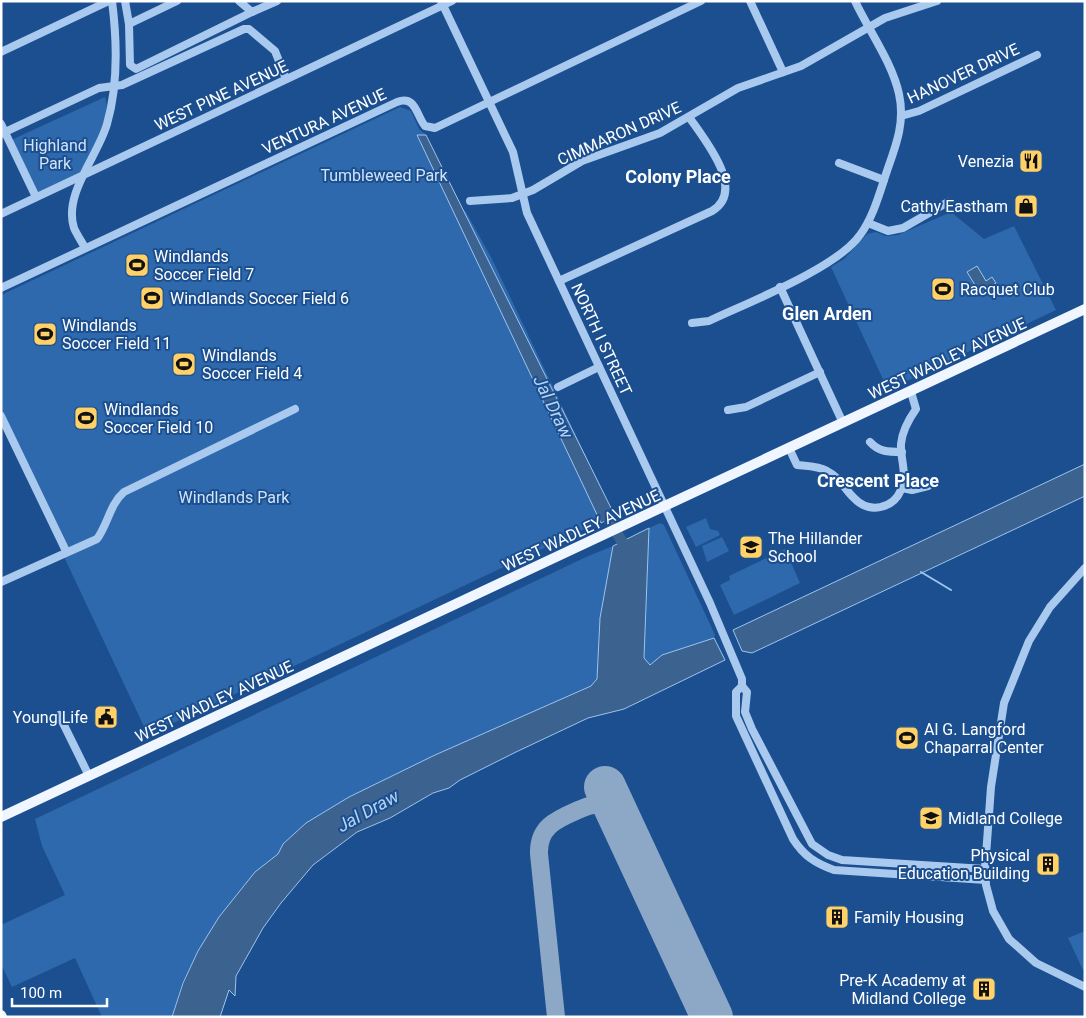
<svg xmlns="http://www.w3.org/2000/svg" width="1086" height="1018" viewBox="0 0 1086 1018" font-family="Roboto,sans-serif">
<rect width="100%" height="100%" fill="#1b4f8f"/>
<g fill="#2e69ad">
<polygon points="105,97 109,113 85,174 36,197 9,141"/>
<polygon points="400,107 411,111 419,129 426,135 456,201 466,212 492,259 614,515 148,735 1,423 1,295"/>
<polygon points="951,212 984,239 1014,226 1056,310 888,390 831,267 844,259 867,234 876,232 885,236 898,235"/>
<polygon points="706,518 710,529 718,531 720,535 696,547 686,527"/>
<polygon points="660,523 664,525 715,635 714,638 662,655 649,666 644,658 649,528"/>
<polygon points="722,537 729,551 707,562 702,546"/>
<polygon points="613,546 597,680 591,686 435,755 349,797 306,823 283,844 278,854 255,872 219,917 198,951 182,983 172,1017 102,1017 75,958 12,987 1,964 1,925 65,895 42,846 35,819 586,557"/>
<polygon points="785,549 800,583 734,615 720,585 730,580 729,576"/>
<polygon points="1085,931 1085,969 1083,970 1068,938"/>
</g>
<g fill="#3c6290" stroke="#9cc4f0">
<polygon points="417,135 426,135 615,516 601,523"/>
<polygon points="977,266 986,281 992,277 996,283 980,293 967,272"/>
<polygon points="1085,464 1085,496 752,653 742,651 733,630"/>
<polygon points="649,528 644,658 650,665 662,655 714,638 725,660 624,709 588,718 516,752 460,780 449,788 433,793 390,818 357,832 313,865 281,903 263,928 236,976 235,996 229,990 220,1017 172,1017 183,983 198,951 219,917 255,872 278,854 283,844 306,823 349,797 435,755 591,686 597,679 600,618 613,546"/>
</g>
<g fill="none" stroke-linecap="round" stroke-linejoin="round">
<polyline stroke="#9cc4f0" stroke-width="2" points="921,572 951,590"/>
<polyline stroke="#3c6290" stroke-width="11" points="601,506 624,545 624,556"/>
<path stroke="#8da7c7" stroke-width="18" d="M 556,1017 L 539,854 C 538,828 555,820 576,811 C 583,808 591,804 599,805 C 608,807 615,814 621,821"/>
<polyline stroke="#8da7c7" stroke-width="42" points="605,787 712,1017"/>
<g stroke="#a9c9ee" stroke-width="8">
<polyline points="125,1 129,24 130,65 136,69 252,12"/>
<polyline points="239,1 252,12 277,1"/>
<polyline points="441,1 513,152 527,213 710,603 742,679 742,686"/>
<polyline points="750,1 783,72"/>
<polyline points="129,24 177,1"/>
<polyline points="1,52 109,1"/>
<polyline points="901,116 919,111 1037,55"/>
<polyline points="1,124 36,197"/>
<polyline points="1,134 99,88 122,85 244,29 249,29 275,51 286,79"/>
<polyline points="839,163 884,180"/>
<polyline points="470,201 512,198 533,190 582,161 660,133 738,88 801,66 885,18 937,1"/>
<polyline points="1,214 452,1"/>
<polyline points="868,223 888,231 903,228 948,202"/>
<path d="M 85,248 C 82,242 77,235 74,228 C 63,194 98,156 107,124 C 118,86 117,40 112,1"/>
<path d="M 559,281 L 712,211 C 747,190 704,139 689,117"/>
<polyline points="780,287 843,423"/>
<path d="M 1,288 L 397,102 C 416,95 416,115 425,126 L 435,128 L 701,1"/>
<path d="M 692,323 L 709,321 C 747,303 837,268 860,235 C 874,216 880,191 888,168 C 897,143 905,121 899,94 C 892,62 869,31 855,1"/>
<polyline points="558,387 599,367"/>
<polyline points="728,410 746,407 820,372"/>
<polyline points="1,416 66,551"/>
<path d="M 870,442 C 879,452 888,452 902,452"/>
<path d="M 789,448 L 797,465 C 806,466 819,466 827,471 C 841,478 844,489 854,498 C 869,514 893,509 901,490 C 908,476 900,458 901,444 C 902,431 909,419 916,409 L 911,392"/>
<polyline points="902,488 912,490 928,486"/>
<polyline points="1085,568 1050,607 1029,641 1004,703 991,787 985,869 986,885 993,911 1009,939 1036,963 1085,987"/>
<path d="M 1,582 L 97,539 C 108,524 110,504 124,492 L 295,409"/>
<path d="M 742,686 L 736,692 L 736,716 L 793,839 C 804,856 815,863 834,870 L 986,880"/>
<polyline points="742,686 747,692 745,712 752,729 812,844 828,855 842,860 985,869"/>
<polyline points="59,715 89,776"/>
</g>
<g stroke="#f0f6ff" stroke-width="10">
<polyline points="1,817 1085,309"/>
<polyline points="1,1015 2,1017"/>
</g>
</g>
<defs>
<g id="restaurant-square" transform="scale(1.25)"><rect x="-9" y="-9" width="18" height="18" rx="4" fill="#ffd166" stroke="#1b4f8f"/><path d="M-5-6h1v4h1v-4h1v4h1v-4h1v5L-1.5 .5V6h-2V.5L-5-1ZM5-6V6H3V1.5H1.5Q1.5-4 5-6Z" fill="#111"/></g>
<g id="shop-square" transform="scale(1.25)"><rect x="-9" y="-9" width="18" height="18" rx="4" fill="#ffd166" stroke="#1b4f8f"/><path d="M-5-2.5h2.3a2.7 3.5 0 0 1 5.4 0H5L5.5 6h-11ZM-1.5-2.5h3a1.5 2.3 0 0 0-3 0Z" fill="#111"/></g>
<g id="stadium-square" transform="scale(1.25)"><rect x="-9" y="-9" width="18" height="18" rx="4" fill="#ffd166" stroke="#1b4f8f"/><path d="M0-5a6.5 5 0 1 0 0 10a6.5 5 0 1 0 0-10ZM-3.5-1.8h7v3.6h-7Z" fill="#111"/></g>
<g id="school-square" transform="scale(1.25)"><rect x="-9" y="-9" width="18" height="18" rx="4" fill="#ffd166" stroke="#1b4f8f"/><path d="M0-5L7-2L0 1L-7-2ZM-4 1L0 2.5L4 1V4Q0 6-4 4Z" fill="#111"/></g>
<g id="civic-square" transform="scale(1.25)"><rect x="-9" y="-9" width="18" height="18" rx="4" fill="#ffd166" stroke="#1b4f8f"/><path d="M-.6-6.5H3V-4.5H.6V-3L4-1V1h2V6H-6V1h2V-1L-.6-3ZM-1.2 2.5V6h2.4V2.5Z" fill="#111"/></g>
<g id="university-square" transform="scale(1.25)"><rect x="-9" y="-9" width="18" height="18" rx="4" fill="#ffd166" stroke="#1b4f8f"/><path d="M0-5L7-2L0 1L-7-2ZM-4 1L0 2.5L4 1V4Q0 6-4 4Z" fill="#111"/></g>
<g id="building-square" transform="scale(1.25)"><rect x="-9" y="-9" width="18" height="18" rx="4" fill="#ffd166" stroke="#1b4f8f"/><path d="M-4-6H4V6H1V3H-1V6H-4ZM-2.5-4.3h1.7v1.8h-1.7ZM.8-4.3h1.7v1.8H.8ZM-2.5-1h1.7V.8h-1.7ZM.8-1h1.7V.8H.8Z" fill="#111"/></g>
</defs>
<g fill-rule="evenodd">
<use href="#restaurant-square" x="1031" y="161"/>
<use href="#shop-square" x="1026" y="206"/>
<use href="#stadium-square" x="137" y="265"/>
<use href="#stadium-square" x="943" y="289"/>
<use href="#stadium-square" x="152" y="298"/>
<use href="#stadium-square" x="45" y="334"/>
<use href="#stadium-square" x="184" y="364"/>
<use href="#stadium-square" x="86" y="418"/>
<use href="#school-square" x="751" y="547"/>
<use href="#civic-square" x="106" y="717"/>
<use href="#stadium-square" x="907" y="738"/>
<use href="#university-square" x="931" y="818"/>
<use href="#building-square" x="1048" y="864"/>
<use href="#building-square" x="837" y="917"/>
<use href="#building-square" x="984" y="989"/>
</g>
<g text-anchor="middle" stroke-width="4" stroke-linejoin="round" paint-order="stroke">
<g font-size="16" fill="#fff" stroke="#1b4f8f">
<text transform="translate(963 73) rotate(-25)" y="6">HANOVER DRIVE</text>
<text transform="translate(221 95) rotate(-25)" y="6">WEST PINE AVENUE</text>
<text transform="translate(324 121) rotate(-25)" y="6">VENTURA AVENUE</text>
<text transform="translate(619 133) rotate(-24)" y="6">CIMMARON DRIVE</text>
<text transform="translate(602 339) rotate(65)" y="6">NORTH I STREET</text>
<text transform="translate(947 358) rotate(-25)" y="6">WEST WADLEY AVENUE</text>
<text transform="translate(581 530) rotate(-25)" y="6">WEST WADLEY AVENUE</text>
<text transform="translate(214 701) rotate(-25)" y="6">WEST WADLEY AVENUE</text>
</g>
<g font-size="16" fill="#cfe3fa" stroke="#1b4f8f">
<text x="55" y="151">Highland<tspan x="55" dy="18">Park</tspan></text>
<text x="384" y="181">Tumbleweed Park</text>
<text x="234" y="503">Windlands Park</text>
</g>
<g font-size="16" fill="#fff" stroke="#1b4f8f" text-anchor="start">
<text x="1014" y="167" text-anchor="end">Venezia</text>
<text x="1008" y="212" text-anchor="end">Cathy Eastham</text>
<text x="154" y="262">Windlands<tspan x="154" dy="18">Soccer Field 7</tspan></text>
<text x="960" y="295">Racquet Club</text>
<text x="170" y="304">Windlands Soccer Field 6</text>
<text x="62" y="331">Windlands<tspan x="62" dy="18">Soccer Field 11</tspan></text>
<text x="202" y="361">Windlands<tspan x="202" dy="18">Soccer Field 4</tspan></text>
<text x="104" y="415">Windlands<tspan x="104" dy="18">Soccer Field 10</tspan></text>
<text x="768" y="544">The Hillander<tspan x="768" dy="18">School</tspan></text>
<text x="88" y="723" text-anchor="end">Young Life</text>
<text x="924" y="735">Al G. Langford<tspan x="924" dy="18">Chaparral Center</tspan></text>
<text x="948" y="824">Midland College</text>
<text x="1030" y="861" text-anchor="end">Physical<tspan x="1030" dy="18">Education Building</tspan></text>
<text x="854" y="923">Family Housing</text>
<text x="966" y="986" text-anchor="end">Pre-K Academy at<tspan x="966" dy="18">Midland College</tspan></text>
</g>
<g font-size="18" font-weight="bold" fill="#fff" stroke="#1b4f8f">
<text x="678" y="183">Colony Place</text>
<text x="827" y="320">Glen Arden</text>
<text x="878" y="487">Crescent Place</text>
</g>
<g font-size="18" font-style="italic" fill="#b5d3f5" stroke="#1b4f8f">
<text transform="translate(553 407) rotate(64)" y="6">Jal Draw</text>
<text transform="translate(368 811) rotate(-29)" y="6">Jal Draw</text>
</g>
</g>
<rect width="1086" height="1018" fill="none" stroke="#ffffff" stroke-width="5"/>
<path d="M12 998v8h95v-8" fill="none" stroke="#ffffff" stroke-width="2.5"/>
<text x="20" y="998" font-size="15" fill="#ffffff" stroke="#1b4f8f" stroke-width="4" paint-order="stroke">100 m</text>
</svg>
